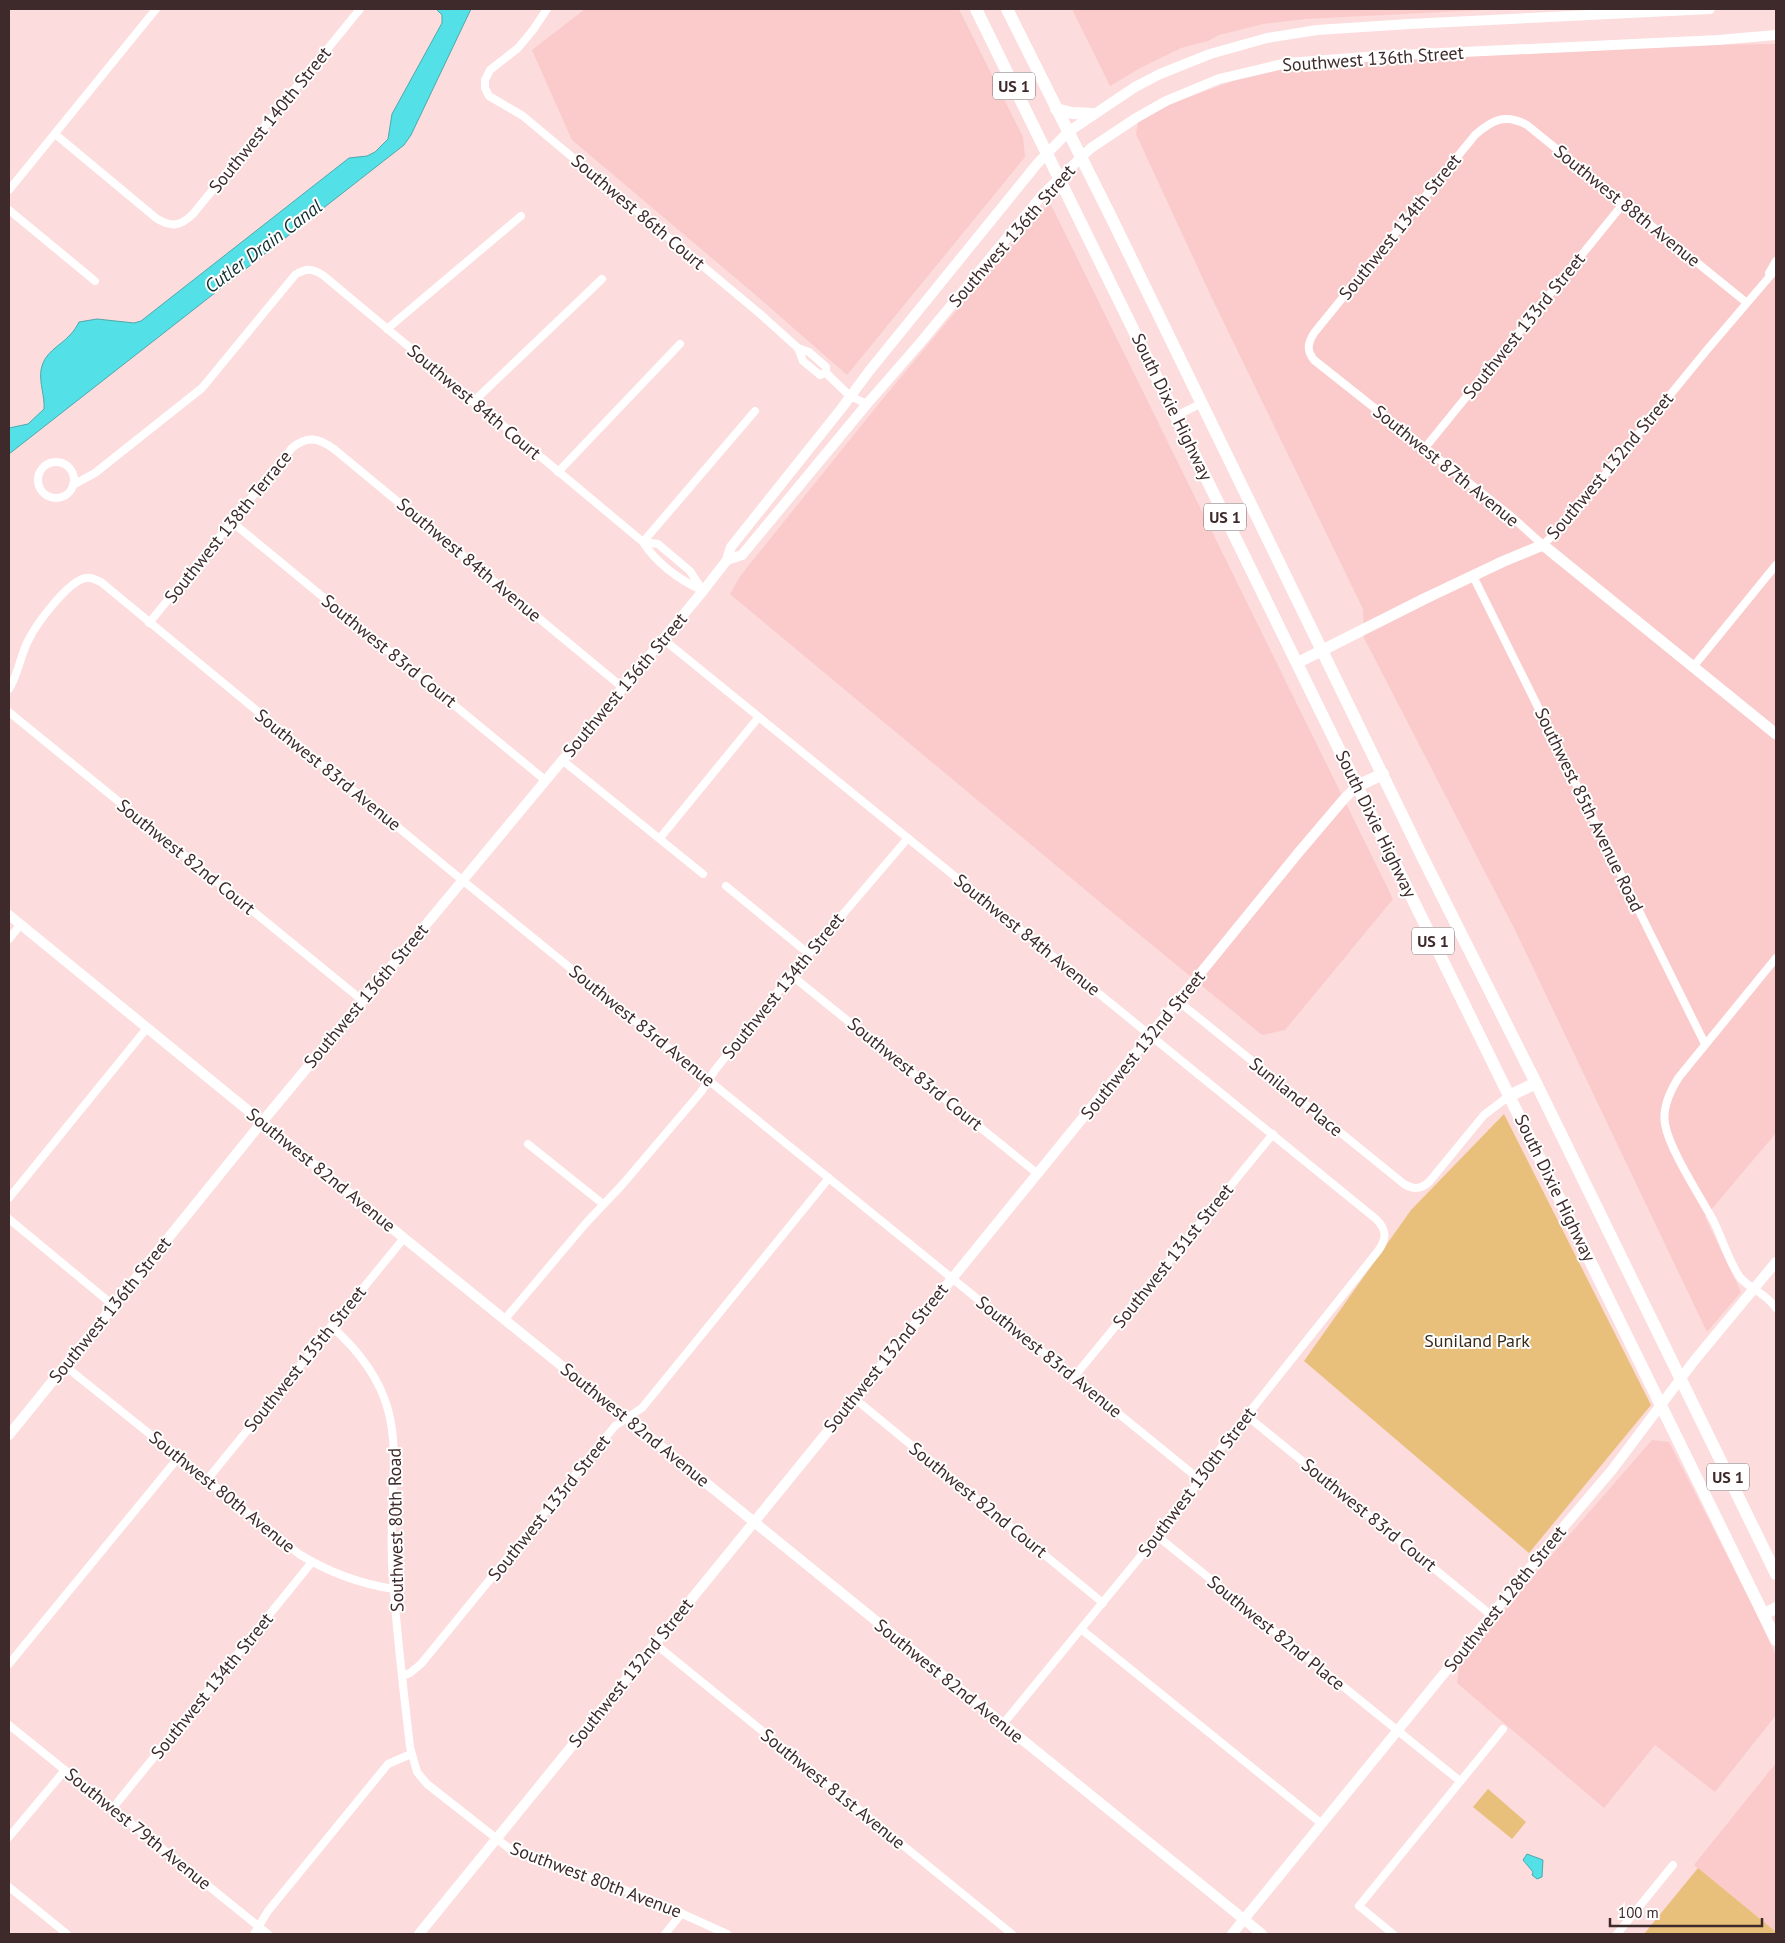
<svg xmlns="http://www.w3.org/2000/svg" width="1785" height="1943" viewBox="0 0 1785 1943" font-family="'PT Sans',sans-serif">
<rect width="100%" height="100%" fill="#fcdcdc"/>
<g fill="#facbca">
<polygon points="585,9 959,9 1023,137 1025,157 847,375 758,297 572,140 532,50"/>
<polygon points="1072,9 1502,9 1305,19 1263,24 1219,35 1208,41 1181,48 1142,67 1110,86"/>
<polygon points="1776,44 1776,1133 1705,1217 1741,1292 1707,1332 1515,930 1364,638 1363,609 1210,294 1136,134 1138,122 1170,104 1263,70 1399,59 1691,45"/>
<polygon points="1050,203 1393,899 1285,1030 1262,1035 1118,917 730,594 741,575 886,395 1001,257"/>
<polygon points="1652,1440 1669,1442 1758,1616 1776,1656 1776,1715 1715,1792 1655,1745 1604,1808 1457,1683 1459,1666 1518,1594"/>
<polygon points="1776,1763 1776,1932 1694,1865"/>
</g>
<g fill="#e9c07b">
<polygon points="1504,1114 1651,1405 1529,1553 1304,1361 1411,1210"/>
<polygon points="1488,1789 1526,1822 1512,1839 1473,1807"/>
<polygon points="1698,1868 1776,1932 1776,1934 1644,1934"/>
</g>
<g fill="#53e0e6" stroke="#4da9ae">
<path d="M 436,9 L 471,9 L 411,135 L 404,145 L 9,454 L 9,428 L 28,424 L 44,409 C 45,396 39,383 41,370 C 44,352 59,347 70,335 C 74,331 77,326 79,322 L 97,319 L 134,323 L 141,321 L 349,158 L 367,156 L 375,152 L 388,139 L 392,114 L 442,23 L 442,15 Z"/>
<polygon points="1527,1854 1543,1860 1542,1877 1537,1879 1532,1875 1533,1872 1523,1860"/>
</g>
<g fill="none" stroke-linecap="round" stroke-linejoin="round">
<g stroke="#fff" stroke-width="8">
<polyline points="547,9 533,30 518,48 490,70 485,80 485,88 489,96 523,116 759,313 798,348 809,352 826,367 826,373 850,396 867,404"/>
<path d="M 55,134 L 156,218 C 171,228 181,226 193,214 L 360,9"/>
<polyline points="9,190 156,9"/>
<polyline points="9,210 95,281"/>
<polyline points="1769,273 1776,261"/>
<path d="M 1747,303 L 1527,125 C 1505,113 1492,120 1475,135 L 1314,333 C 1308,343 1306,350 1314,360 L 1512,517 L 1543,545 L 1567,521 L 1706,351 L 1776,269"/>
<polyline points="387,329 521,216"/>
<polyline points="798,348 803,361 820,375 826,373"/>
<polyline points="473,402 602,279"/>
<polyline points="1176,416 1202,403"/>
<polyline points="1424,449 1623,204"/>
<circle cx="56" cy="480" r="18"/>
<polyline points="558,472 680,344"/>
<path d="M 73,485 L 95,473 L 202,388 L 295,275 C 306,268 313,268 324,276 L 643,542 L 755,411"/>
<polyline points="232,522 545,780"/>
<path d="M 643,542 L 658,544 L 690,571 L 703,591 C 680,580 657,564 643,542 Z"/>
<polyline points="1473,576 1705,1044"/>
<path d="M 149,623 L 292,448 C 307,435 319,438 334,449 L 622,687"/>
<path d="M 663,639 L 1376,1219 C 1387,1230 1387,1239 1378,1251 L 1213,1458 L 1186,1501 L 1003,1724"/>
<polyline points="1693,667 1776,565"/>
<path d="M 9,689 C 19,673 20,655 29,639 C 37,623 69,580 86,578 C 92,577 96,580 101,582 L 451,871 L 1199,1479"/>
<polyline points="9,712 363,1001"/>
<polyline points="562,760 703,874"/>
<polyline points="660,838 758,718"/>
<polyline points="726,886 809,954"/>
<polyline points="9,939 21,924"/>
<path d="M 1776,958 L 1679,1077 C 1670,1091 1662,1107 1665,1124 C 1669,1149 1700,1196 1713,1220 C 1722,1238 1728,1259 1739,1276 C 1746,1287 1766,1293 1776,1308"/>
<polyline points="791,975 1038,1174"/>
<path d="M 1178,1001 L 1404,1184 C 1414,1190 1421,1189 1429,1182 L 1484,1115 L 1509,1096"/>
<polyline points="528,1144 603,1204"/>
<polyline points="9,1198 147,1028"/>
<polyline points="9,1219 114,1306"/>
<polyline points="505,1319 586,1223 622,1185 701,1092 715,1070 791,975 908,838"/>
<path d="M 331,1326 C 418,1403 388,1461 392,1561 C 395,1623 403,1685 410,1747 L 417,1772 L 427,1784 L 510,1849 L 572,1870 L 656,1902 L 727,1934"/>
<path d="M 65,1366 L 299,1554 C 328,1572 361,1584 394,1589"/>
<polyline points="1074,1377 1273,1134"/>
<polyline points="854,1398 1103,1603"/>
<polyline points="1247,1416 1491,1615"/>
<polyline points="206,1481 404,1238"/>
<polyline points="1156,1535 1460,1781"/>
<polyline points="1081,1629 1322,1824"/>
<polyline points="654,1643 1012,1934"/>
<polyline points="9,1664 178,1458"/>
<polyline points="402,1676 410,1673 421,1664 615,1426 642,1408 829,1178"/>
<polyline points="9,1725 268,1934"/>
<polyline points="112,1809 312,1562"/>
<polyline points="9,1837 65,1770"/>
<polyline points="9,1887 67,1934"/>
<polyline points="254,1934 268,1911 388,1764 411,1754"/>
<polyline points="665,1934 682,1913"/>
<polyline points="1393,1934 1359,1906 1503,1729"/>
<polyline points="1617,1934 1673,1865"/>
</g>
<g stroke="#fff" stroke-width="10">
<polyline points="727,560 742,555 867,404 921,342 1043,194 1091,148 1136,118 1166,101 1219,79 1287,63 1379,56 1718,40 1776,35"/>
<polyline points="9,915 404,1238 1262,1934"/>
<polyline points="9,1435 262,1122 703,591 727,560 731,547 841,409 870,370 1037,164 1068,132 1135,87 1160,74 1210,54 1267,38 1317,30 1409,24 1710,9"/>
<polyline points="419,1934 1299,852 1344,799 1357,786"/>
<polyline points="1232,1934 1555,1537 1612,1470 1694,1361 1776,1262"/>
</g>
<polyline stroke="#fff" stroke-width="11" points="1297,663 1424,599 1504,561 1543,545 1776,734"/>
<g stroke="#fff" stroke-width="12">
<polyline points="976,9 1776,1640"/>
<polyline points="1007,9 1111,217 1421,854 1536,1083 1776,1574"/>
<polyline points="1056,109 1072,113 1093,114"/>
<polyline points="1357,786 1383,774"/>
<polyline points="1509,1096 1536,1083"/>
<polyline points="1764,1614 1776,1608"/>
</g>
</g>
<g text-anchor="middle" stroke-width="4" stroke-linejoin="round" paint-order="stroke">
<g fill="#fff" stroke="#786a6a" stroke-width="1">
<rect x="993" y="72.5" width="42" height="27" rx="4"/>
<rect x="1204" y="503.5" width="42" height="27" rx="4"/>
<rect x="1412" y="927.5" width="42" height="27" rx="4"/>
<rect x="1707" y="1463.5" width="42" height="27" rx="4"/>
</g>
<g font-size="16" font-weight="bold" fill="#3e2a2a">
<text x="1014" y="92">US 1</text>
<text x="1225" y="523">US 1</text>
<text x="1433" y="947">US 1</text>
<text x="1728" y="1483">US 1</text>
</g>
<g font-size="18" fill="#3e2a2a" stroke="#fff">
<text transform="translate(1373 59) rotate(-4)" y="6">Southwest 136th Street</text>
<text transform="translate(270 120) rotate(-51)" y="6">Southwest 140th Street</text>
<text transform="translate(1627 206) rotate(39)" y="6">Southwest 88th Avenue</text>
<text transform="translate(638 212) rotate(40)" y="6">Southwest 86th Court</text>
<text transform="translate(1400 227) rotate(-51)" y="6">Southwest 134th Street</text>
<text transform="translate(1012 236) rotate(-49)" y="6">Southwest 136th Street</text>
<text transform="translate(1524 326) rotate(-51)" y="6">Southwest 133rd Street</text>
<text transform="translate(474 402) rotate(40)" y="6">Southwest 84th Court</text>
<text transform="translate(1172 407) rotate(64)" y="6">South Dixie Highway</text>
<text transform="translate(1446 466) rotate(39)" y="6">Southwest 87th Avenue</text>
<text transform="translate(1610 466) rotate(-50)" y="6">Southwest 132nd Street</text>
<text transform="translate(228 527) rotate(-51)" y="6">Southwest 138th Terrace</text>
<text transform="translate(469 560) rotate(40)" y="6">Southwest 84th Avenue</text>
<text transform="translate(389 651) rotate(39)" y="6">Southwest 83rd Court</text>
<text transform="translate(625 685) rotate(-50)" y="6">Southwest 136th Street</text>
<text transform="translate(328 770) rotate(39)" y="6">Southwest 83rd Avenue</text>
<text transform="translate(1589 810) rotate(64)" y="6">Southwest 85th Avenue Road</text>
<text transform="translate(1376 824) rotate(64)" y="6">South Dixie Highway</text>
<text transform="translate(186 857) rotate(39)" y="6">Southwest 82nd Court</text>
<text transform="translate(1027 935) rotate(39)" y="6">Southwest 84th Avenue</text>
<text transform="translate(783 986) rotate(-51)" y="6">Southwest 134th Street</text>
<text transform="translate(366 996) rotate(-50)" y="6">Southwest 136th Street</text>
<text transform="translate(642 1026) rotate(39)" y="6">Southwest 83rd Avenue</text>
<text transform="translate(1143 1045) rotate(-51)" y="6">Southwest 132nd Street</text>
<text transform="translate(915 1074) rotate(39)" y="6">Southwest 83rd Court</text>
<text transform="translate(1296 1097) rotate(39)" y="6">Suniland Place</text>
<text transform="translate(321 1170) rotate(39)" y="6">Southwest 82nd Avenue</text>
<text transform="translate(1555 1188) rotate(64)" y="6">South Dixie Highway</text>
<text transform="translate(1173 1256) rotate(-51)" y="6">Southwest 131st Street</text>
<text transform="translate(110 1310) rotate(-51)" y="6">Southwest 136th Street</text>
<text transform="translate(1049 1357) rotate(39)" y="6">Southwest 83rd Avenue</text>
<text transform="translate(886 1358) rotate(-51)" y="6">Southwest 132nd Street</text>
<text transform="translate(305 1359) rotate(-51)" y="6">Southwest 135th Street</text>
<text transform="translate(635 1425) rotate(39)" y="6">Southwest 82nd Avenue</text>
<text transform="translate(1197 1482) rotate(-53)" y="6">Southwest 130th Street</text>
<text transform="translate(222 1492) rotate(39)" y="6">Southwest 80th Avenue</text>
<text transform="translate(978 1500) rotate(39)" y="6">Southwest 82nd Court</text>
<text transform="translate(549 1508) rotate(-51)" y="6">Southwest 133rd Street</text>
<text transform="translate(1369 1515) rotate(39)" y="6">Southwest 83rd Court</text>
<text transform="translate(396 1530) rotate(-91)" y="6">Southwest 80th Road</text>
<text transform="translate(1505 1599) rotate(-51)" y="6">Southwest 128th Street</text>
<text transform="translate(1276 1633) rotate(39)" y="6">Southwest 82nd Place</text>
<text transform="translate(631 1673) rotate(-51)" y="6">Southwest 132nd Street</text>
<text transform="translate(949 1681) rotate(39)" y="6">Southwest 82nd Avenue</text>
<text transform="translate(212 1686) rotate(-51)" y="6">Southwest 134th Street</text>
<text transform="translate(833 1789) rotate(39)" y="6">Southwest 81st Avenue</text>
<text transform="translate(138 1829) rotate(39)" y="6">Southwest 79th Avenue</text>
<text transform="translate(596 1880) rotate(21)" y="6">Southwest 80th Avenue</text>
</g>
<g font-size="18" fill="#362a17" stroke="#fff">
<text x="1477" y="1347">Suniland Park</text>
</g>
<g font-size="19" font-style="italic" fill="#112f30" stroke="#fff">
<text transform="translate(263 246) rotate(-37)" y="7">Cutler Drain Canal</text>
</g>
</g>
<rect width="1785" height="1943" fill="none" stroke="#3e2a2a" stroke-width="20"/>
<path d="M1610 1918v8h152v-8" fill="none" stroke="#3e2a2a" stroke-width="2.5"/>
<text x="1618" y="1918" font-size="15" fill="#3e2a2a" stroke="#ffffff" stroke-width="4" paint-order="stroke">100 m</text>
</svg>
